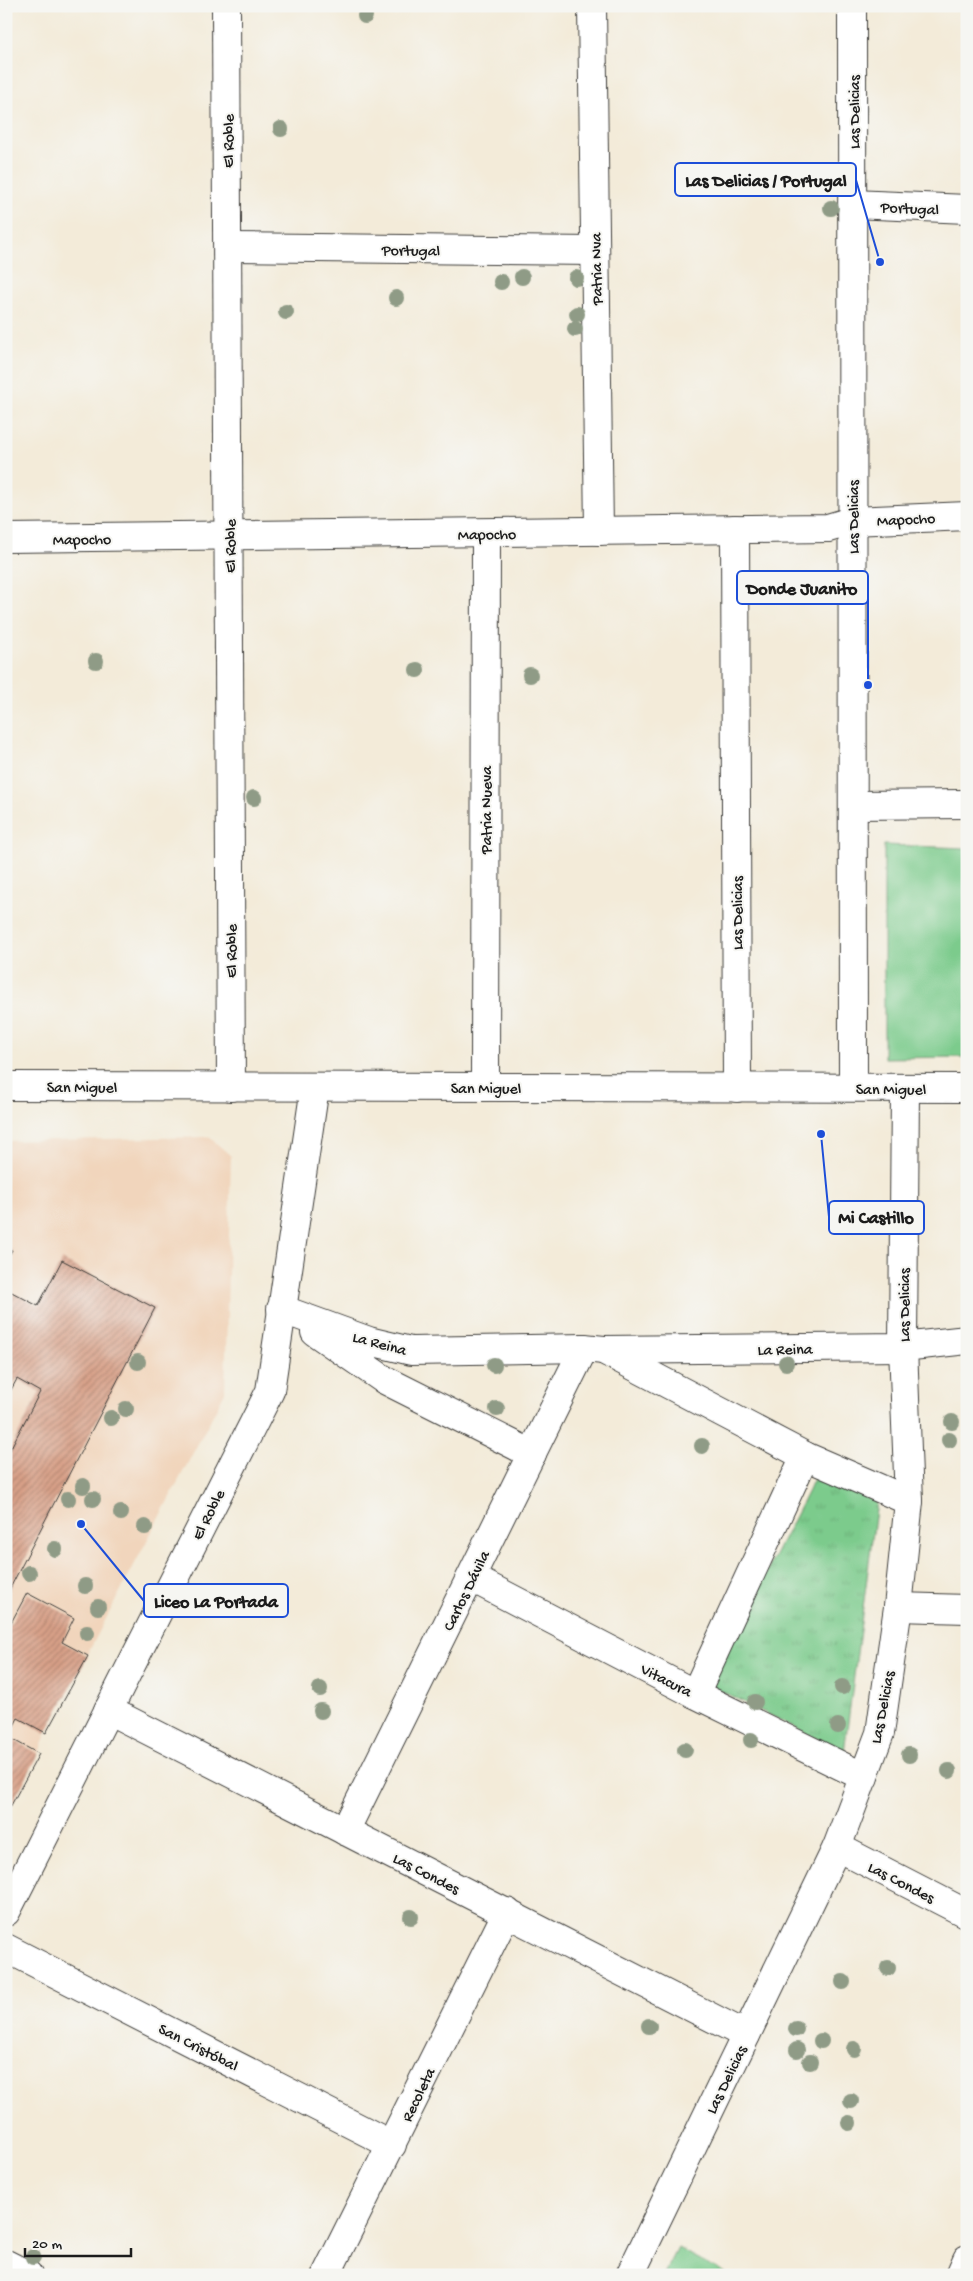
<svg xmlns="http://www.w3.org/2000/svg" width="973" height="2281" viewBox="0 0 973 2281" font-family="'Gochi Hand',sans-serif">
<defs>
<pattern id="park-tufts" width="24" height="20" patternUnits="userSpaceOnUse" patternTransform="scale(1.25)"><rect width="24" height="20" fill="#7ccb8c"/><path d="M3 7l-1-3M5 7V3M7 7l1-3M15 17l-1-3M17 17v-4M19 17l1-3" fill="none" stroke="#6bae78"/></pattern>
<pattern id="building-hatch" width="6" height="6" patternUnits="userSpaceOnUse" patternTransform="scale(1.25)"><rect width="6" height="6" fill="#d8a088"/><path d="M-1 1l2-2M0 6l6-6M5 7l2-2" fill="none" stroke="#ae826e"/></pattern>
</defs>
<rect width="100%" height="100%" fill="#f6f6f2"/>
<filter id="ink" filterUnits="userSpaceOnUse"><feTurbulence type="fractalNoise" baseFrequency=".02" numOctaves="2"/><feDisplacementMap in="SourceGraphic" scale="10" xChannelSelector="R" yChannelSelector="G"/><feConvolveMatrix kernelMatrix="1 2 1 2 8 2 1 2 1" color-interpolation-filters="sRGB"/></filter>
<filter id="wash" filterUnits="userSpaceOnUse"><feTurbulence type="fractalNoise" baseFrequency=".0096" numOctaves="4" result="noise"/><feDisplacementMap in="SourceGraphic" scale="20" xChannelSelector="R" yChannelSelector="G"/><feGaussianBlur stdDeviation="1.12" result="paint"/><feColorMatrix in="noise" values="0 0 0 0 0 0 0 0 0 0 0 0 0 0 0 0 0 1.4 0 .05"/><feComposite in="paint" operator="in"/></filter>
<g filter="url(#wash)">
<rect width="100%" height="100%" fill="#f3ebd9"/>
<polygon fill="#f1d5bc" points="209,1137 231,1156 225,1392 46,1733 39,1754 6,1815 6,1141"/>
<g fill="#7ccb8c" stroke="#4c7454">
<polygon points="884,845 967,848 967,1057 884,1058"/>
<polygon points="678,2248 729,2275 664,2275"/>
</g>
<polygon fill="url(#park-tufts)" stroke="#4c7454" points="816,1475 877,1502 844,1752 709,1685"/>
<g id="blocks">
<g fill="url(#building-hatch)">
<polygon points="6,1247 12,1250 6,1261"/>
<polygon points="62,1260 155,1308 6,1596 6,1457 40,1392 17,1379 6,1399 6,1289 38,1306"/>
<polygon points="27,1593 74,1618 62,1642 88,1656 46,1733 18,1718 8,1737 39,1754 9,1809 6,1808 6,1632"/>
</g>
</g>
</g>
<g filter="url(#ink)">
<use href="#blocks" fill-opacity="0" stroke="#3c3b38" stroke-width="1"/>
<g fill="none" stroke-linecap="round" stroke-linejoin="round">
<g stroke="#3c3b38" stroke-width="30">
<g id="minor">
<polyline points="226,6 231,1087"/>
<polyline points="592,6 599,531"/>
<polyline points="852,6 853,1087"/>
<polyline points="853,204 967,209"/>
<polyline points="228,247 594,251"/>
<polyline points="735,529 737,1088"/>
<polyline points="6,538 828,528 852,521 967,516"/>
<polyline points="853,805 967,804"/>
<polyline points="6,1086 967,1088"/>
<polyline points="485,1087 486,533"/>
<polyline points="281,1309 369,1341 411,1351 584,1348 604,1350 903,1347 967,1340"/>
<polyline points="315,1332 383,1379 532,1454"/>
<polyline points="607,1352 805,1456 909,1501"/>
<polyline points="472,1578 695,1694 864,1777"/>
<polyline points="898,1607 967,1609"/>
<polyline points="695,1694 805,1456"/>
<polyline points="108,1710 746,2035"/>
<polyline points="345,1831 584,1348"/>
<polyline points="837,1847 967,1914"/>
<polyline points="6,1912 270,1391 315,1087"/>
<polyline points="6,1948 392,2145"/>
<polyline points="6,2264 28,2275"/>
<polyline points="326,2275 507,1912"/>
<polyline points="630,2275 837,1847 880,1733 898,1607 909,1501 903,1347 905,1088"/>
</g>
</g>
<g stroke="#3c3b38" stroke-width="30">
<polyline id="major" points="960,2275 967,2259"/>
</g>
<use href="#minor" stroke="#fff" stroke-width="28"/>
<use href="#major" stroke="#fff" stroke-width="28"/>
</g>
<g fill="#8f9b86">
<circle cx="365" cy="16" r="8"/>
<circle cx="281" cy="129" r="8"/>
<circle cx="831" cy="208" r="8"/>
<circle cx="522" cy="277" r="8"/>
<circle cx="576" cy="278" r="8"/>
<circle cx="501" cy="282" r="8"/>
<circle cx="396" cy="298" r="8"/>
<circle cx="286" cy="312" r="8"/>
<circle cx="577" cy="314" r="8"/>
<circle cx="575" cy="329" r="8"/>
<circle cx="96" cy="661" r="8"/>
<circle cx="417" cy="670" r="8"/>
<circle cx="530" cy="675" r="8"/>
<circle cx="254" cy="798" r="8"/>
<circle cx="138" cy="1362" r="8"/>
<circle cx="786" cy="1363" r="8"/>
<circle cx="494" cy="1365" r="8"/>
<circle cx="126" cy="1409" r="8"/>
<circle cx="497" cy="1409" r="8"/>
<circle cx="111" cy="1418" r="8"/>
<circle cx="952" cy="1422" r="8"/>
<circle cx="949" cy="1440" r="8"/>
<circle cx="702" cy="1446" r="8"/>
<circle cx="83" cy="1486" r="8"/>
<circle cx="68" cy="1499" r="8"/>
<circle cx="93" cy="1499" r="8"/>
<circle cx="121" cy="1513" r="8"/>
<circle cx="145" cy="1527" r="8"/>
<circle cx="55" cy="1549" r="8"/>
<circle cx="29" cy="1573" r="8"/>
<circle cx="85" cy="1586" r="8"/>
<circle cx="98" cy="1607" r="8"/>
<circle cx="87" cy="1633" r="8"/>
<circle cx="842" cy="1687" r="8"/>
<circle cx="320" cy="1689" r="8"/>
<circle cx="755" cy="1702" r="8"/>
<circle cx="321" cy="1711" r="8"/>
<circle cx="838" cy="1726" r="8"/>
<circle cx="751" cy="1740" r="8"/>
<circle cx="685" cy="1750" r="8"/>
<circle cx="909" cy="1755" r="8"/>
<circle cx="949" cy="1771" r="8"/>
<circle cx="411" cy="1917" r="8"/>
<circle cx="888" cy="1968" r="8"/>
<circle cx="843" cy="1982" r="8"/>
<circle cx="649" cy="2026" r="8"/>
<circle cx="796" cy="2029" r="8"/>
<circle cx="821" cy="2041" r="8"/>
<circle cx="854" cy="2049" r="8"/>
<circle cx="797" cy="2050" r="8"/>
<circle cx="810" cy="2062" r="8"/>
<circle cx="851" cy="2101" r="8"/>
<circle cx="849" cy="2123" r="8"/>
<circle cx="33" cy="2257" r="8"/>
</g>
</g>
<g text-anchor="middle" stroke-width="4" stroke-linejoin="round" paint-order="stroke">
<g font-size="16" fill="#1c1c1c" stroke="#f6f6f2">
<text transform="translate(853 112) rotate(-90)" y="6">Las Delicias</text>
<text transform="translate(227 141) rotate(-90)" y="6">El Roble</text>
<text transform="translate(910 207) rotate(3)" y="6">Portugal</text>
<text transform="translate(411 249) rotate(1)" y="6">Portugal</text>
<text transform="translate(595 269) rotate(-91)" y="6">Patria Nva</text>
<text transform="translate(852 517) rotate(-90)" y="6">Las Delicias</text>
<text transform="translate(906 518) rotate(-3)" y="6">Mapocho</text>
<text transform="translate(487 533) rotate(-1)" y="6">Mapocho</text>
<text transform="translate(82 538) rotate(-1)" y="6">Mapocho</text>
<text transform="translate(229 546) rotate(-90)" y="6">El Roble</text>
<text transform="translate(485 810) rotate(-90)" y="6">Patria Nueva</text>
<text transform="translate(736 913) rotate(-90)" y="6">Las Delicias</text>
<text transform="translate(230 951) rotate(-90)" y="6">El Roble</text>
<text x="82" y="1092">San Miguel</text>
<text x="486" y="1093">San Miguel</text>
<text x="891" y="1094">San Miguel</text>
<text transform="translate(903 1305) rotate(-90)" y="6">Las Delicias</text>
<text transform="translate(380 1342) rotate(15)" y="6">La Reina</text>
<text transform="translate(785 1348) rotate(-1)" y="6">La Reina</text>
<text transform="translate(207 1514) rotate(-63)" y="6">El Roble</text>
<text transform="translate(465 1590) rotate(-64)" y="6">Carlos Dávila</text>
<text transform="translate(667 1679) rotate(27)" y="6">Vitacura</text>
<text transform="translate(881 1707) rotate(-79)" y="6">Las Delicias</text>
<text transform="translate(427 1872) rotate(27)" y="6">Las Condes</text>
<text transform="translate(902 1881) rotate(27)" y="6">Las Condes</text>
<text transform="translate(199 2046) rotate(27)" y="6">San Cristóbal</text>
<text transform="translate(725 2079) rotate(-64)" y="6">Las Delicias</text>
<text transform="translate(417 2094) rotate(-64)" y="6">Recoleta</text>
</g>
</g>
<path fill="none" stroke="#1d4ed8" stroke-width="2" d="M880 262L856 180M868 685L868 588M821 1134L829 1217M81 1524L144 1601"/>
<g fill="#1d4ed8" stroke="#f6f6f2" stroke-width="2">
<circle cx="880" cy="262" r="5"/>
<circle cx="868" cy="685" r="5"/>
<circle cx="821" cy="1134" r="5"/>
<circle cx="81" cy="1524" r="5"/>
</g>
<g fill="#f6f6f2" stroke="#1d4ed8" stroke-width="2">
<rect x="675" y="163" width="181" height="33" rx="5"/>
<rect x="737" y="571" width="131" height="33" rx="5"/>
<rect x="829" y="1201" width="95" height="33" rx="5"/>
<rect x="144" y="1584" width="144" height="33" rx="5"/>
</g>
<g font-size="18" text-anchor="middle" font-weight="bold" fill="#1c1c1c">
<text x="766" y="186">Las Delicias / Portugal</text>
<text x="802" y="594">Donde Juanito</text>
<text x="876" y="1223">Mi Castillo</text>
<text x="216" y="1607">Liceo La Portada</text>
</g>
<rect width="973" height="2281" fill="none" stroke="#f6f6f2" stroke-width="25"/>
<path d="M25 2248v8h106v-8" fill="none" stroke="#1c1c1c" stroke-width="2.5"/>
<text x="32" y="2248" font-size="15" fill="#1c1c1c" stroke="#f6f6f2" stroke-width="4" paint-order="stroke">20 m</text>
</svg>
